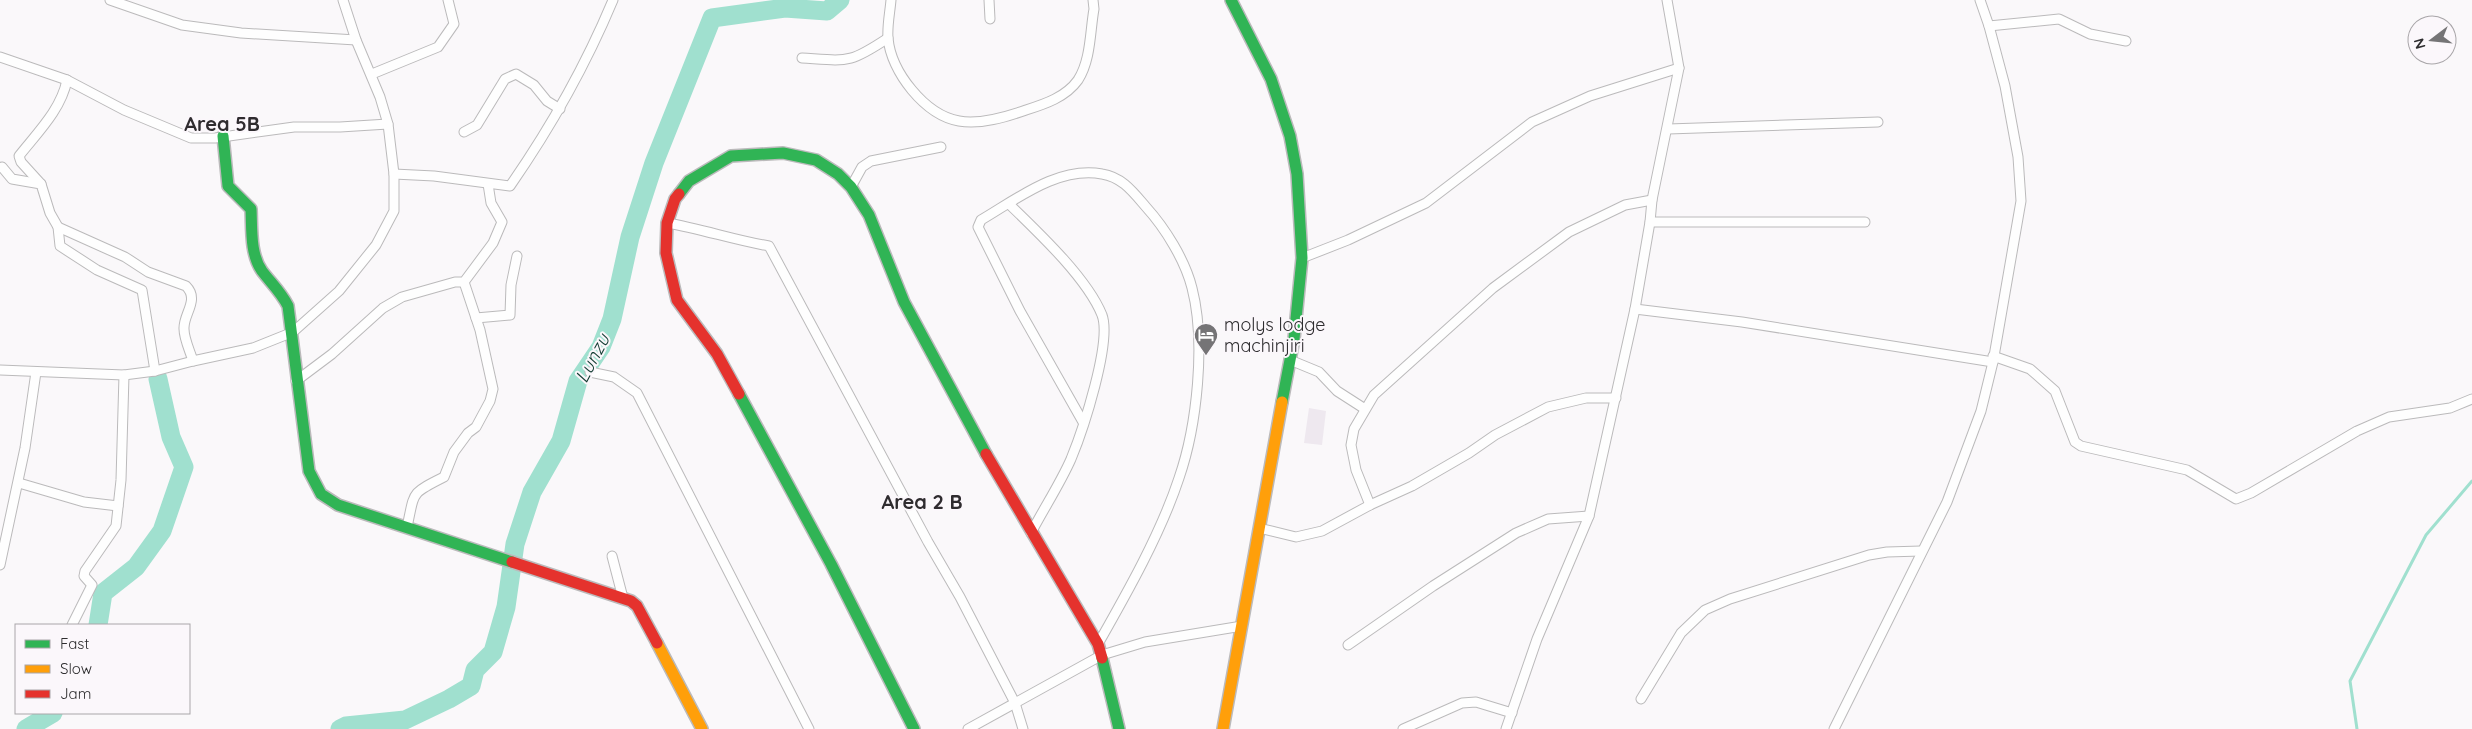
<svg xmlns="http://www.w3.org/2000/svg" width="2472" height="729" viewBox="0 0 2472 729" font-family="Quicksand,sans-serif">
<rect width="100%" height="100%" fill="#faf8fa"/>
<polygon fill="#eee8ef" points="1309,408 1326,411 1322,445 1304,443"/>
<g fill="none" stroke-linecap="round" stroke-linejoin="round">
<polyline stroke="#a0e0cf" stroke-width="3" points="2357,729 2350,681 2426,535 2472,481"/>
<g stroke="#a0e0cf" stroke-width="19">
<polyline points="98,625 103,593 136,567 162,531 184,467 171,437 158,379"/>
<polyline points="26,729 53,713"/>
<polyline points="340,729 346,726 405,720 449,699 471,686 475,670 493,652 506,607 515,544 532,492 561,441 578,381 601,347 612,319 630,237 654,163 712,18 785,8 827,11 840,0"/>
</g>
<g stroke="#bbbabb" stroke-width="11">
<g id="street">
<polyline points="110,0 182,25 241,33 356,40"/>
<path d="M 891,0 C 890,12 887,26 888,38 C 891,72 925,115 959,121 C 980,125 1006,117 1026,110 C 1045,104 1066,97 1078,80 C 1091,60 1090,31 1094,9 L 1093,0"/>
<polyline points="989,0 990,19"/>
<polyline points="1989,26 2059,19 2090,34 2126,41"/>
<polyline points="0,57 67,80 124,110 191,138 215,138 294,127 340,127 388,124"/>
<path d="M 802,58 C 848,61 849,64 888,38"/>
<polyline points="372,74 438,47 454,24 448,0"/>
<polyline points="1668,129 1878,122"/>
<polyline points="464,132 477,125 505,79 516,74 534,85 547,101 560,109"/>
<polyline points="2,167 12,179 41,184 50,213 58,227 60,246 97,270 142,290 155,371"/>
<path d="M 394,174 L 434,176 L 510,186 C 551,127 585,67 613,0"/>
<path d="M 41,184 L 21,162 L 19,156 C 37,133 61,110 67,80"/>
<polyline points="851,187 862,167 871,161 941,147"/>
<path d="M 1009,204 C 1038,232 1087,278 1102,315 C 1112,342 1083,430 1071,459 C 1060,484 1044,508 1031,533"/>
<polyline points="1650,222 1865,222"/>
<path d="M 667,223 C 702,229 734,240 769,246 L 928,542 L 960,597 L 1015,703 L 1023,729"/>
<path d="M 58,227 L 125,257 L 148,272 L 186,286 C 200,300 183,314 184,329 C 184,339 190,351 193,361"/>
<polyline points="1302,258 1348,240 1426,203 1532,122 1590,96 1679,68"/>
<polyline points="1635,309 1742,322 1993,362"/>
<polyline points="476,318 510,315 511,285 517,256"/>
<polyline points="1993,356 2030,369 2055,391 2075,442 2081,446 2187,470 2236,499 2251,493 2357,431 2389,417 2450,408 2472,399"/>
<polyline points="1290,360 1319,372 1337,391 1365,409"/>
<polyline points="0,370 124,375 155,371 193,361 253,348 293,332 339,291 376,245 394,211 394,174 388,124 380,97 356,40 343,0"/>
<polyline points="590,372 614,377 637,393 809,729"/>
<polyline points="296,381 332,354 383,308 402,297 455,282 464,282 493,243 502,222 491,203 488,184"/>
<path d="M 1083,422 L 1020,311 L 978,227 L 981,220 C 1017,199 1058,166 1102,174 C 1122,177 1133,192 1146,207 C 1165,228 1185,260 1192,288 C 1206,342 1197,426 1179,478 C 1161,533 1127,593 1098,644"/>
<polyline points="19,483 84,502 118,506"/>
<polyline points="1370,505 1356,470 1351,445 1354,429 1374,395 1493,288 1569,232 1625,205 1652,200"/>
<path d="M 407,527 C 415,491 410,494 444,477 L 454,452 L 468,433 L 476,427 L 490,401 L 493,389 L 480,330 L 464,282"/>
<polyline points="1259,528 1296,537 1322,531 1370,505 1412,486 1469,453 1495,435 1548,407 1586,398 1616,398"/>
<polyline points="612,556 623,598"/>
<polyline points="0,565 25,448 36,372"/>
<polyline points="72,625 92,585 84,576 85,571 116,526 121,480 124,375"/>
<polyline points="1348,645 1433,586 1516,533 1548,519 1589,516"/>
<polyline points="1641,699 1681,633 1705,610 1730,599 1869,555 1887,552 1921,551"/>
<polyline points="968,729 1102,655 1145,642 1242,626"/>
<polyline points="1403,729 1462,703 1476,702 1512,713"/>
<polyline points="1506,729 1537,639 1589,516 1635,309 1650,222 1652,200 1679,68 1667,0"/>
<polyline points="1834,729 1947,502 1981,411 1993,362 2021,201 2018,157 2005,86 1989,26 1980,0"/>
</g>
</g>
<g stroke="#bbbabb" stroke-width="14">
<g id="fast">
<polyline points="1231,0 1271,79 1290,136 1297,174 1302,258 1294,339 1282,402"/>
<path d="M 223,136 L 228,186 L 251,209 C 252,229 250,254 262,271 C 271,283 281,292 288,306 L 309,471 L 321,494 L 338,505 L 512,562"/>
<polyline points="679,194 689,181 731,156 783,153 816,160 838,174 851,187 869,215 904,302 986,454"/>
<polyline points="739,394 831,564 914,729"/>
<polyline points="1102,658 1119,729"/>
</g>
</g>
<g stroke="#bbbabb" stroke-width="14">
<g id="slow">
<polyline points="657,643 702,729"/>
<polyline points="1223,729 1282,402"/>
</g>
</g>
<g stroke="#bbbabb" stroke-width="14">
<g id="jam">
<polyline points="679,194 675,199 667,223 666,253 677,300 717,354 739,394"/>
<polyline points="986,454 1098,644 1102,658"/>
<polyline points="512,562 631,601 637,606 657,643"/>
</g>
</g>
<use href="#street" stroke="#fefefe" stroke-width="9"/>
<use href="#fast" stroke="#30b455" stroke-width="11"/>
<use href="#slow" stroke="#ff9f0a" stroke-width="11"/>
<use href="#jam" stroke="#e5322d" stroke-width="11"/>
</g>
<defs>
<g id="hotel-pin" transform="scale(1.25)"><path d="M0 17L-7.5 6A9.5 9.5 0 1 1 7.5 6Z" fill="#757476" stroke="#fbf7fb"/><path d="M-6-4.5h1.5V1H6V5H4.5V3h-9V5H-6ZM-4 0a1.8 1.8 0 1 1 3.6 0ZM.5 0V-2.5h3Q6-2.5 6 0Z" fill="#fff"/></g>
</defs>
<g fill-rule="evenodd">
<use href="#hotel-pin" x="1206" y="335"/>
</g>
<g text-anchor="middle" stroke-width="4" stroke-linejoin="round" paint-order="stroke">
<g font-size="18" fill="#2e2d2f" stroke="#fbf7fb" text-anchor="start">
<text x="1224" y="331">molys lodge<tspan x="1224" dy="21">machinjiri</tspan></text>
</g>
<g font-size="19" font-style="italic" fill="#113b31" stroke="#fbf7fb">
<text transform="translate(592 358) rotate(-62)" y="7">Lunzu</text>
</g>
<g font-size="20" font-weight="bold" fill="#2f2c2f" stroke="#fbf7fb">
<text x="222" y="131">Area 5B</text>
<text x="922" y="509">Area 2 B</text>
</g>
</g>
<rect x="15" y="624" width="175" height="90" fill="#fbf7fb" stroke="#a9a6a9"/>
<rect x="25" y="640" width="25" height="8" fill="#30b455" stroke="#a9a6a9"/>
<text x="60" y="649" font-size="15" fill="#2e2d2f">Fast</text>
<rect x="25" y="665" width="25" height="8" fill="#ff9f0a" stroke="#a9a6a9"/>
<text x="60" y="674" font-size="15" fill="#2e2d2f">Slow</text>
<rect x="25" y="690" width="25" height="8" fill="#e5322d" stroke="#a9a6a9"/>
<text x="60" y="699" font-size="15" fill="#2e2d2f">Jam</text>
<g transform="translate(2432 40) rotate(254)"><circle r="24" fill="#fbf7fb" stroke="#a9a6a9"/>
<path d="M0-4L9 19L0 12L-9 19Z" fill="#757476"/>
<text y="-8" font-size="14" font-weight="bold" text-anchor="middle" fill="#2e2d2f">N</text>
</g>
</svg>
